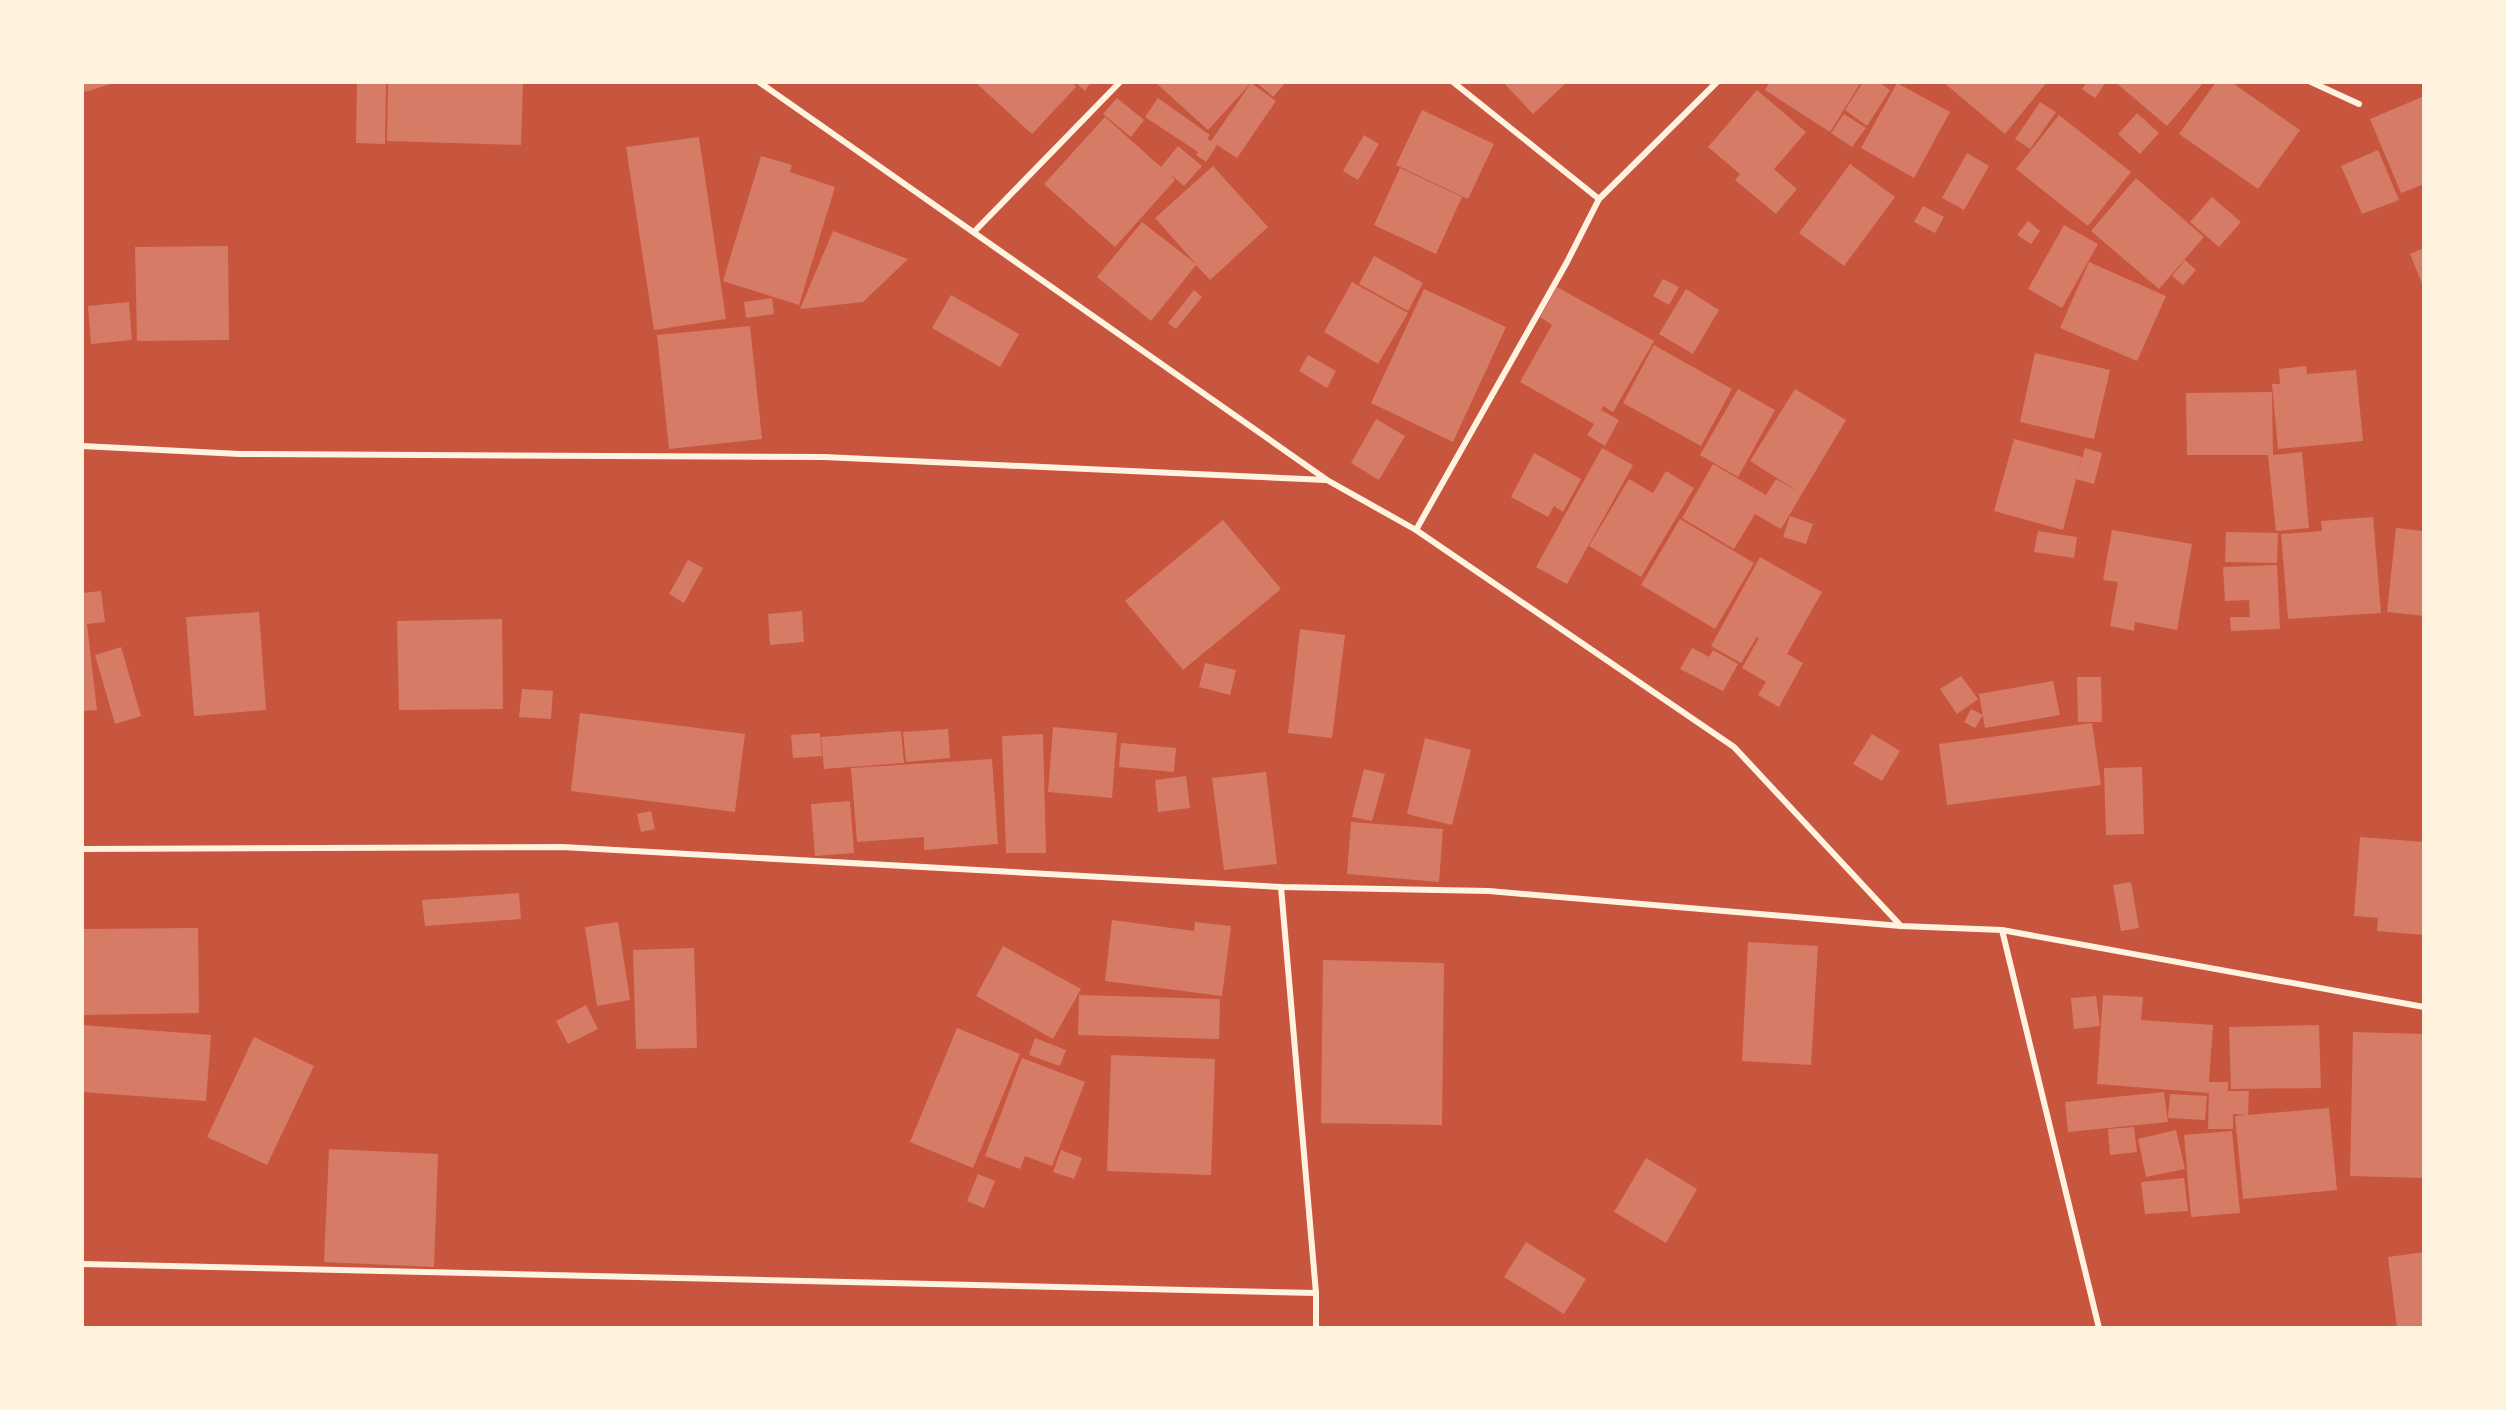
<svg xmlns="http://www.w3.org/2000/svg" width="2506" height="1410" viewBox="0 0 2506 1410" font-family="'Open Sans',sans-serif">
<rect width="100%" height="100%" fill="#c8553d"/>
<g fill="#d67c66">
<polygon points="82,82 114,82 114,83 85,92"/>
<polygon points="357,82 386,82 385,144 356,143"/>
<polygon points="388,82 523,82 521,145 387,141"/>
<polygon points="975,82 1071,82 1076,87 1032,134"/>
<polygon points="1075,82 1091,82 1085,91"/>
<polygon points="1155,82 1249,82 1250,84 1208,130"/>
<polygon points="1256,82 1286,82 1273,97"/>
<polygon points="1503,82 1567,82 1533,114"/>
<polygon points="1770,82 1861,82 1830,132 1765,90"/>
<polygon points="1863,82 1879,82 1890,90 1867,126 1845,110"/>
<polygon points="1943,82 2047,82 2005,134"/>
<polygon points="2087,82 2106,82 2095,98 2082,89"/>
<polygon points="2115,82 2204,82 2167,126"/>
<polygon points="2216,82 2231,82 2300,130 2258,189 2179,134"/>
<polygon points="1251,83 1276,101 1237,158 1217,145 1206,162 1196,155 1198,152 1145,117 1158,98 1210,135 1207,139 1211,141"/>
<polygon points="1897,83 1950,112 1914,178 1861,148"/>
<polygon points="1757,90 1806,132 1774,169 1797,189 1776,214 1735,180 1740,174 1708,147"/>
<polygon points="2422,97 2424,184 2401,193 2370,119"/>
<polygon points="1117,98 1144,120 1131,137 1103,114"/>
<polygon points="2040,102 2056,112 2030,149 2015,139"/>
<polygon points="1422,110 1494,144 1468,199 1396,165"/>
<polygon points="2137,113 2159,133 2140,154 2118,134"/>
<polygon points="1844,114 1866,128 1852,147 1831,133"/>
<polygon points="2059,115 2131,172 2088,226 2016,169"/>
<polygon points="1105,117 1161,167 1178,146 1202,166 1184,186 1170,174 1175,180 1115,247 1044,184"/>
<polygon points="1364,135 1379,144 1358,180 1343,171"/>
<polygon points="699,137 726,319 654,330 626,147"/>
<polygon points="2378,150 2399,200 2362,214 2341,166"/>
<polygon points="1967,153 1989,166 1964,210 1942,198"/>
<polygon points="761,156 792,165 790,172 835,187 799,305 723,281"/>
<polygon points="1850,164 1895,197 1844,266 1799,233"/>
<polygon points="1213,166 1268,227 1210,280 1196,265 1151,321 1097,277 1142,222 1196,264 1155,218"/>
<polygon points="1400,168 1462,197 1436,254 1374,225"/>
<polygon points="2136,178 2204,237 2159,289 2091,231"/>
<polygon points="2212,197 2241,222 2219,247 2190,222"/>
<polygon points="1923,206 1944,217 1935,233 1914,222"/>
<polygon points="2028,221 2040,231 2031,244 2017,235"/>
<polygon points="2064,225 2098,244 2062,308 2028,289"/>
<polygon points="833,231 908,259 863,302 800,309"/>
<polygon points="228,246 229,340 137,341 135,247"/>
<polygon points="2424,248 2424,286 2423,286 2410,254"/>
<polygon points="1374,256 1423,283 1408,311 1359,284"/>
<polygon points="2185,260 2196,270 2183,285 2172,276"/>
<polygon points="2089,262 2166,296 2137,361 2060,328"/>
<polygon points="1663,279 1679,287 1669,305 1653,296"/>
<polygon points="1352,282 1408,313 1378,364 1324,332"/>
<polygon points="1557,287 1654,341 1613,412 1603,406 1601,410 1619,420 1605,446 1587,435 1594,424 1520,382 1552,325 1540,317"/>
<polygon points="1424,289 1506,327 1453,442 1371,403"/>
<polygon points="1686,289 1719,310 1693,354 1659,334"/>
<polygon points="1194,290 1202,297 1176,329 1168,323"/>
<polygon points="951,295 1019,334 1000,367 932,328"/>
<polygon points="772,298 774,314 746,318 744,302"/>
<polygon points="129,302 132,340 91,344 88,306"/>
<polygon points="750,326 762,439 669,449 657,335"/>
<polygon points="1654,345 1732,389 1701,446 1623,403"/>
<polygon points="2035,353 2110,370 2094,439 2020,422"/>
<polygon points="1308,355 1336,371 1327,388 1299,371"/>
<polygon points="2306,366 2307,374 2356,370 2363,441 2278,449 2272,384 2280,384 2279,369"/>
<polygon points="1738,389 1775,410 1738,477 1700,455"/>
<polygon points="1795,389 1846,420 1781,529 1755,514 1734,549 1682,518 1713,464 1766,495 1776,479 1799,492 1750,461"/>
<polygon points="2272,392 2273,455 2302,452 2309,528 2276,531 2268,455 2187,455 2186,393"/>
<polygon points="1376,419 1405,436 1379,480 1351,463"/>
<polygon points="2014,439 2082,457 2078,474 2085,448 2102,453 2094,484 2076,479 2063,530 1994,511"/>
<polygon points="1602,448 1633,465 1567,584 1536,567"/>
<polygon points="1534,453 1581,479 1563,512 1554,506 1548,517 1511,497"/>
<polygon points="1666,471 1694,488 1641,577 1589,546 1629,479 1653,493"/>
<polygon points="1790,516 1813,524 1806,544 1783,537"/>
<polygon points="2373,517 2381,613 2288,619 2281,534 2322,531 2321,521"/>
<polygon points="1680,519 1754,563 1715,629 1641,585"/>
<polygon points="1223,520 1281,589 1183,670 1125,601"/>
<polygon points="2396,528 2424,531 2424,616 2387,612"/>
<polygon points="2112,530 2192,544 2177,630 2135,622 2134,631 2110,626 2118,582 2103,580"/>
<polygon points="2038,531 2077,537 2074,558 2034,552"/>
<polygon points="2226,532 2278,533 2277,563 2225,562"/>
<polygon points="1760,557 1822,592 1787,654 1803,663 1779,707 1758,695 1766,682 1742,668 1759,638 1757,637 1741,663 1711,646"/>
<polygon points="688,560 703,568 684,603 669,594"/>
<polygon points="2277,565 2280,629 2231,631 2230,617 2250,617 2249,600 2225,601 2223,567"/>
<polygon points="101,591 105,622 87,624 97,710 82,711 82,593"/>
<polygon points="802,611 804,642 770,645 768,614"/>
<polygon points="259,612 266,710 194,716 186,617"/>
<polygon points="502,619 503,709 399,710 397,621"/>
<polygon points="1300,629 1345,635 1332,738 1288,733"/>
<polygon points="121,647 141,716 115,724 95,655"/>
<polygon points="1692,648 1709,657 1713,650 1738,664 1723,691 1680,669"/>
<polygon points="1205,663 1236,670 1230,695 1199,687"/>
<polygon points="1961,676 1978,699 1957,714 1940,689"/>
<polygon points="2077,677 2101,677 2102,722 2078,722"/>
<polygon points="2053,681 2060,715 1985,728 1979,694"/>
<polygon points="522,689 553,691 551,719 519,717"/>
<polygon points="1971,709 1983,715 1975,728 1964,722"/>
<polygon points="580,713 745,734 735,812 571,791"/>
<polygon points="2092,723 2101,785 1947,805 1939,744"/>
<polygon points="1053,727 1117,733 1112,798 1048,792"/>
<polygon points="948,729 950,758 906,762 903,732"/>
<polygon points="901,731 904,763 824,769 821,737"/>
<polygon points="820,733 822,756 793,758 791,735"/>
<polygon points="1043,734 1046,853 1006,853 1002,736"/>
<polygon points="1872,734 1900,751 1882,781 1853,764"/>
<polygon points="1425,738 1471,750 1452,825 1407,814"/>
<polygon points="1121,743 1176,748 1174,772 1119,767"/>
<polygon points="992,759 998,844 924,850 924,837 857,842 851,768"/>
<polygon points="2142,767 2144,834 2106,835 2104,768"/>
<polygon points="1364,769 1385,774 1372,821 1352,817"/>
<polygon points="1266,772 1277,864 1224,870 1212,778"/>
<polygon points="1186,776 1190,808 1158,812 1155,780"/>
<polygon points="850,801 854,853 815,856 811,804"/>
<polygon points="651,811 655,829 641,832 637,814"/>
<polygon points="1351,822 1443,829 1439,882 1347,874"/>
<polygon points="2360,837 2424,842 2424,935 2377,931 2378,918 2354,916"/>
<polygon points="2131,882 2139,928 2121,931 2113,885"/>
<polygon points="519,893 521,919 425,926 422,900"/>
<polygon points="1112,920 1194,931 1195,922 1231,926 1222,996 1105,981"/>
<polygon points="618,922 630,1000 597,1006 585,927"/>
<polygon points="198,928 199,1013 82,1015 82,929"/>
<polygon points="1748,942 1818,946 1811,1065 1742,1061"/>
<polygon points="1003,946 1081,989 1053,1039 976,996"/>
<polygon points="694,948 697,1048 636,1049 633,950"/>
<polygon points="1323,960 1444,963 1442,1125 1321,1123"/>
<polygon points="1079,995 1220,999 1219,1039 1078,1035"/>
<polygon points="2103,995 2143,997 2141,1020 2213,1025 2209,1082 2228,1082 2228,1091 2249,1091 2248,1115 2233,1114 2233,1129 2208,1129 2209,1093 2097,1084"/>
<polygon points="2096,996 2100,1026 2074,1029 2071,998"/>
<polygon points="586,1005 598,1029 568,1044 556,1021"/>
<polygon points="82,1025 211,1035 206,1101 82,1092"/>
<polygon points="2319,1025 2321,1088 2231,1089 2229,1027"/>
<polygon points="957,1028 1020,1054 973,1168 910,1142"/>
<polygon points="2353,1032 2424,1034 2424,1178 2350,1176"/>
<polygon points="254,1037 314,1066 267,1165 207,1137"/>
<polygon points="1035,1038 1066,1050 1060,1066 1029,1055"/>
<polygon points="1111,1055 1215,1059 1211,1175 1107,1171"/>
<polygon points="1022,1058 1085,1082 1052,1166 1025,1156 1020,1169 985,1156"/>
<polygon points="2164,1092 2168,1122 2068,1132 2065,1102"/>
<polygon points="2170,1094 2207,1096 2205,1120 2168,1118"/>
<polygon points="2329,1108 2337,1190 2243,1199 2235,1116"/>
<polygon points="2134,1127 2137,1152 2110,1155 2108,1129"/>
<polygon points="2176,1130 2185,1169 2146,1177 2138,1139"/>
<polygon points="2232,1131 2240,1213 2191,1217 2184,1135"/>
<polygon points="329,1149 438,1154 434,1267 324,1262"/>
<polygon points="1061,1150 1082,1158 1074,1179 1053,1172"/>
<polygon points="1646,1158 1697,1189 1666,1243 1614,1212"/>
<polygon points="978,1174 995,1181 984,1208 967,1201"/>
<polygon points="2184,1178 2188,1211 2145,1214 2141,1182"/>
<polygon points="1526,1242 1586,1279 1564,1314 1504,1277"/>
<polygon points="2424,1252 2424,1328 2397,1328 2388,1257"/>
</g>
<g fill="none" stroke-linecap="round" stroke-linejoin="round">
<g stroke="#fff3e0" stroke-width="6">
<polyline points="759,82 1327,480 1416,530 1734,747 1901,926"/>
<polyline points="1453,82 1599,199"/>
<polyline points="2311,82 2359,104"/>
<polyline points="974,232 1120,82"/>
<polyline points="82,446 240,454 824,457 1326,480"/>
<polyline points="1416,530 1567,262 1599,199 1717,82"/>
<polyline points="82,849 562,847 1281,887 1489,891 1901,926 2002,930 2424,1007"/>
<polyline points="1281,887 1316,1293 1316,1328"/>
<polyline points="2002,930 2099,1328"/>
<polyline points="82,1264 1316,1293"/>
</g>
</g>
<rect width="2506" height="1410" fill="none" stroke="#fff3e0" stroke-width="168"/>
</svg>
